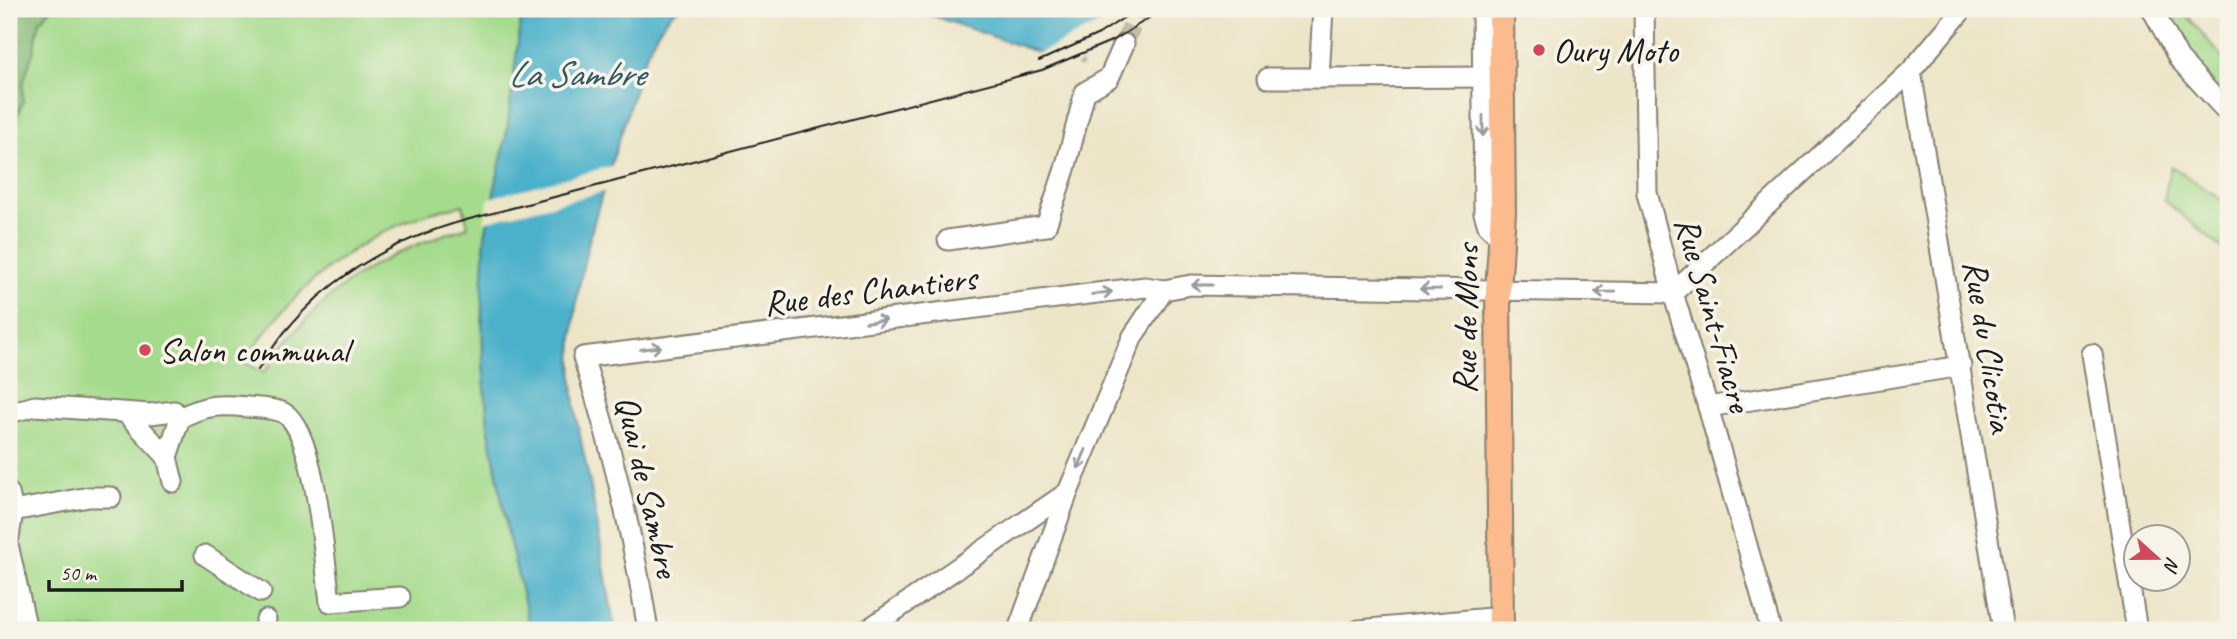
<svg xmlns="http://www.w3.org/2000/svg" width="2237" height="639" viewBox="0 0 2237 639" font-family="Caveat,sans-serif">
<rect width="100%" height="100%" fill="#f7f3e8"/>
<filter id="ink" filterUnits="userSpaceOnUse"><feTurbulence type="fractalNoise" baseFrequency=".0143" numOctaves="2"/><feDisplacementMap in="SourceGraphic" scale="14" xChannelSelector="R" yChannelSelector="G"/><feConvolveMatrix kernelMatrix="1 2 1 2 8 2 1 2 1" color-interpolation-filters="sRGB"/></filter>
<filter id="wash" filterUnits="userSpaceOnUse"><feTurbulence type="fractalNoise" baseFrequency=".00686" numOctaves="4" result="noise"/><feDisplacementMap in="SourceGraphic" scale="28" xChannelSelector="R" yChannelSelector="G"/><feGaussianBlur stdDeviation="1.57" result="paint"/><feColorMatrix in="noise" values="0 0 0 0 0 0 0 0 0 0 0 0 0 0 0 0 0 1.4 0 .05"/><feComposite in="paint" operator="in"/></filter>
<g filter="url(#wash)">
<rect width="100%" height="100%" fill="#ede5c8"/>
<g fill="#a5db8c" stroke="#607c54" stroke-width="2" fill-rule="evenodd">
<path d="M 9,9 L 522,9 L 507,131 L 485,236 L 482,295 L 483,363 L 488,425 L 508,534 L 531,630 L 9,630 ZM 463,205 L 468,227 C 376,254 318,292 264,373 L 245,363 C 291,285 372,222 463,205 Z"/>
<polygon points="2162,9 2184,12 2228,64 2228,90 2219,92 2170,33"/>
<polygon points="2171,166 2228,204 2228,253 2164,200"/>
</g>
<polygon fill="#84bb78" stroke="#506c4a" stroke-width="2" points="9,9 51,9 40,21 33,53 23,83 23,101 12,129 9,132"/>
<g fill="#4bb1ca" stroke="#346673" stroke-width="2">
<path d="M 522,9 L 678,9 C 649,28 636,86 626,118 C 599,203 567,292 573,383 C 575,417 583,450 590,483 C 599,532 606,581 615,630 L 531,630 L 508,534 L 488,425 L 483,363 L 482,295 L 485,236 L 507,131 Z"/>
<polygon points="913,9 1104,9 1080,67"/>
</g>
<g fill="#ede5c8">
<polygon points="1101,23 1086,62 1071,68 1035,55"/>
<polygon points="615,165 607,191 484,222 489,198"/>
</g>
</g>
<g filter="url(#ink)">
<g fill="none" stroke-linecap="round" stroke-linejoin="round">
<polyline stroke="#c3bda6" stroke-width="19" stroke-dasharray="19 10" stroke-linecap="butt" points="1124,44 1139,9"/>
<g stroke="#848072" stroke-width="23">
<g id="minor">
<polyline points="1482,9 1484,213 1488,226 1501,238"/>
<polyline points="1644,9 1647,193 1673,293 1708,407 1771,630"/>
<polyline points="2152,9 2179,59 2228,113"/>
<polyline points="1911,71 2003,630"/>
<polyline points="1268,78 1319,78 1323,9"/>
<polyline points="1319,78 1496,77"/>
<polyline points="948,240 1046,226 1065,169 1085,92 1109,78 1124,44"/>
<polyline points="2092,354 2137,630"/>
<polyline points="1708,407 1961,366"/>
<polyline points="9,413 35,406 150,414 174,411 180,418"/>
<polyline points="126,413 167,457"/>
<path d="M 173,482 L 167,457 L 180,418 C 205,405 219,404 247,407 C 258,408 274,408 284,413 C 316,431 325,565 330,602 L 400,597"/>
<polyline points="9,493 13,511"/>
<polyline points="9,537 13,511 89,497 111,497"/>
<polyline points="9,549 27,630"/>
<polyline points="205,555 261,592"/>
<polyline points="263,630 266,620"/>
<path d="M 648,630 C 633,538 612,446 583,357 L 1145,287 L 1164,290"/>
<polyline points="867,630 1068,492"/>
<polyline points="1018,630 1068,492 1133,336 1164,290 1191,285 1673,293 1911,71 1963,9"/>
<polyline points="1359,630 1501,617"/>
</g>
</g>
<g stroke="#848072" stroke-width="28">
<polyline id="major" points="1501,9 1503,212 1498,291 1501,630"/>
</g>
<use href="#minor" stroke="#fff" stroke-width="19"/>
<use href="#major" stroke="#fbbb8c" stroke-width="24"/>
<g stroke="#1c1c1c" stroke-width="2">
<polyline points="1039,61 1099,34 1137,9"/>
<path d="M 258,370 C 305,291 379,244 466,220 L 1042,70 L 1116,39 L 1163,9"/>
</g>
</g>
<defs><path id="oneway-shaft" d="M-6 0H5M1.5-3L5.5 0L1.5 3" fill="none" stroke-width="1.6" stroke-linecap="round" stroke-linejoin="round" transform="scale(1.75)"/></defs>
<g stroke="#999">
<use href="#oneway-shaft" transform="translate(1483 126) rotate(90)"/>
<use href="#oneway-shaft" transform="translate(1202 285) rotate(-180)"/>
<use href="#oneway-shaft" transform="translate(1430 289) rotate(-179)"/>
<use href="#oneway-shaft" transform="translate(1605 292) rotate(-179)"/>
<use href="#oneway-shaft" transform="translate(1102 293) rotate(-8)"/>
<use href="#oneway-shaft" transform="translate(876 321) rotate(-7)"/>
<use href="#oneway-shaft" transform="translate(651 348) rotate(-7)"/>
<use href="#oneway-shaft" transform="translate(1082 459) rotate(113)"/>
</g>
</g>
<g fill="#d1495b" stroke="#f7f3e8" stroke-width="2.5">
<circle cx="1539" cy="50" r="7"/>
<circle cx="145" cy="350" r="7"/>
</g>
<g text-anchor="middle" stroke-width="7" stroke-linejoin="round" paint-order="stroke">
<g font-size="35" fill="#1c1c1c" stroke="#f7f3e8" text-anchor="start">
<text x="1553" y="62">Oury Moto</text>
<text x="159" y="362">Salon communal</text>
</g>
<g font-size="35" fill="#1c1c1c" stroke="#f7f3e8">
<text transform="translate(870 290) rotate(-7)" y="12">Rue des Chantiers</text>
<text transform="translate(1714 314) rotate(74)" y="12">Rue Saint-Fiacre</text>
<text transform="translate(1465 319) rotate(-89)" y="12">Rue de Mons</text>
<text transform="translate(1989 346) rotate(81)" y="12">Rue du Clicotia</text>
<text transform="translate(648 486) rotate(77)" y="12">Quai de Sambre</text>
</g>
<g font-size="37" font-style="italic" fill="#2f5862" stroke="#f7f3e8">
<text x="576" y="86">La Sambre</text>
</g>
</g>
<rect width="2237" height="639" fill="none" stroke="#f7f3e8" stroke-width="35"/>
<g transform="translate(2157 558) rotate(111)"><circle r="33" fill="#f7f3e8" stroke="#9f9d96" stroke-width="2"/>
<path d="M0-5L12 26L0 18L-12 26Z" fill="#d1495b"/>
<text y="-10" font-size="19" font-weight="bold" text-anchor="middle" fill="#1c1c1c">N</text>
</g>
<path d="M49 580v10h133v-10" fill="none" stroke="#1c1c1c" stroke-width="3.5"/>
<text x="60" y="580" font-size="21" fill="#1c1c1c" stroke="#f7f3e8" stroke-width="5" paint-order="stroke">50 m</text>
</svg>
